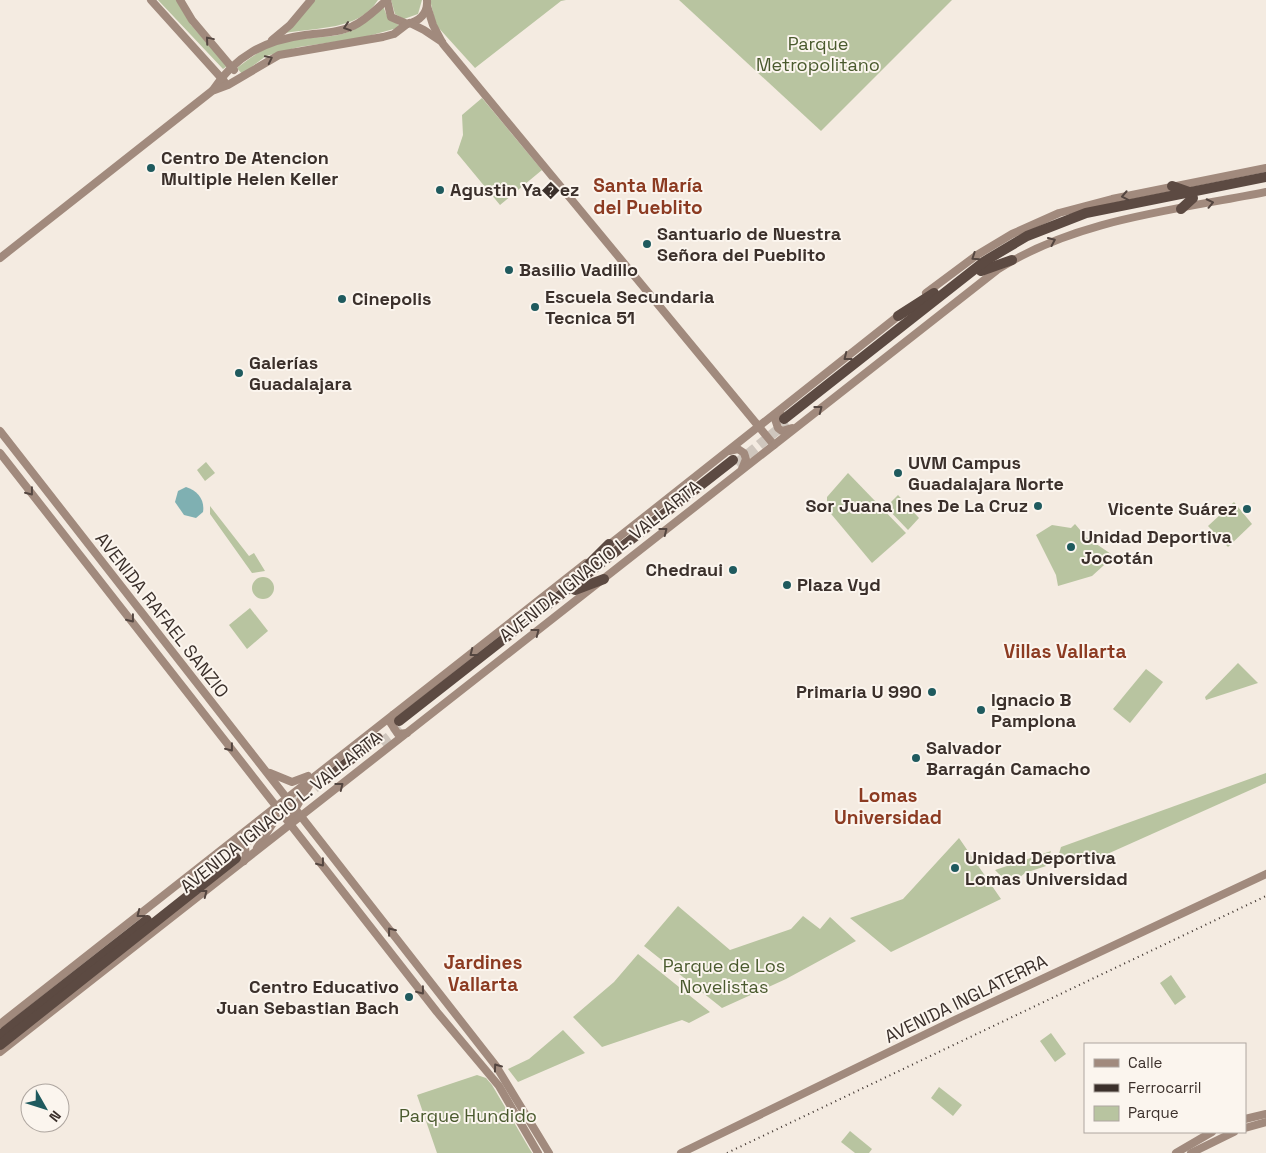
<svg xmlns="http://www.w3.org/2000/svg" width="1266" height="1153" viewBox="0 0 1266 1153" font-family="'Space Grotesk',sans-serif">
<rect width="100%" height="100%" fill="#f4ebe1"/>
<g fill="#b8c4a0">
<polygon points="158,0 176,0 191,25 227,66 223,69"/>
<path d="M 314,0 L 378,0 C 358,31 317,27 285,33 Z"/>
<polygon points="391,0 422,0 418,14 404,19 395,14"/>
<polygon points="430,0 566,0 561,1 475,68 436,25"/>
<polygon points="679,0 952,0 821,131"/>
<path d="M 383,6 L 387,16 L 401,27 L 361,38 L 299,47 L 266,56 L 242,74 L 237,68 C 251,57 266,46 284,42 C 331,32 345,46 383,6 Z"/>
<polygon points="482,98 542,170 500,205 457,153 463,135 462,115"/>
<polygon points="206,462 215,473 205,481 197,470"/>
<polygon points="848,473 906,533 872,563 827,509 827,497"/>
<polygon points="898,495 919,518 908,530 886,507"/>
<polygon points="1234,502 1252,524 1228,547 1208,526"/>
<polygon points="210,506 249,556 254,553 265,571 252,573 210,514"/>
<polygon points="1075,524 1086,537 1114,556 1092,576 1058,586 1056,575 1036,535 1052,525 1071,528"/>
<circle cx="263" cy="588" r="11"/>
<polygon points="250,608 268,631 247,649 229,625"/>
<polygon points="1238,663 1258,683 1206,700 1205,697"/>
<polygon points="1146,669 1163,682 1130,723 1113,709"/>
<polygon points="1266,773 1266,783 1105,855 1056,864 1061,847"/>
<polygon points="959,838 1001,899 891,952 850,918 903,899"/>
<polygon points="1051,851 1046,866 1025,873 1010,885 995,870"/>
<polygon points="678,906 730,950 791,929 803,916 820,929 830,917 856,941 786,979 722,1008 644,946"/>
<polygon points="638,954 710,1012 689,1023 682,1020 602,1047 573,1017 614,982"/>
<polygon points="1171,975 1186,997 1175,1005 1160,983"/>
<polygon points="563,1030 585,1053 518,1082 508,1069 529,1059"/>
<polygon points="1051,1033 1066,1054 1055,1062 1040,1041"/>
<polygon points="477,1075 486,1078 492,1085 532,1153 437,1153 417,1095"/>
<polygon points="939,1087 962,1105 953,1116 931,1098"/>
<polygon points="850,1131 872,1149 869,1153 855,1153 841,1142"/>
</g>
<path fill="#7fb0b2" d="M 186,487 C 198,491 205,500 203,512 L 196,518 L 184,515 L 175,502 L 178,491 Z"/>
<g fill="none" stroke-linecap="round" stroke-linejoin="round">
<g stroke="#cfc6bd" stroke-width="10" stroke-dasharray="10 5" stroke-linecap="butt">
<polyline points="736,464 787,422"/>
<polyline points="381,743 403,726"/>
<polyline points="232,853 325,780"/>
</g>
<g stroke="#a18a7d" stroke-width="8">
<polyline points="151,0 224,81"/>
<polyline points="180,0 192,20 234,70"/>
<path d="M 387,0 L 391,17 L 407,24 C 420,21 428,13 427,0"/>
<polyline points="427,6 433,25 443,44 774,445"/>
<polyline points="410,23 424,30 442,42"/>
<polyline points="272,40 290,25 311,0"/>
<path d="M 213,90 C 235,56 265,40 305,35 C 320,33 339,33 353,26 C 366,20 376,9 387,0"/>
<polyline points="0,258 212,91 228,85 279,55 383,37 394,34 407,24"/>
<polyline points="926,293 977,255 1012,234 1059,213 1112,199 1266,168"/>
<polyline points="780,412 775,419 778,428 782,431 792,428"/>
<polyline points="0,431 496,1066 549,1153"/>
<polyline points="729,451 738,449 744,453 746,459 742,469"/>
<polyline points="0,453 437,1012 499,1086 538,1153"/>
<polyline points="605,548 902,313"/>
<polyline points="393,715 390,722 398,734 407,733"/>
<polyline points="270,773 292,782 308,776"/>
<polyline points="291,825 294,811 313,779"/>
<polyline points="230,845 238,843 245,847 246,856 244,861"/>
<polyline points="257,848 282,809"/>
<polyline points="0,1024 586,563"/>
<path d="M 0,1052 L 997,270 C 1076,219 1176,210 1266,192"/>
<polyline points="1245,1119 1266,1114"/>
<polyline points="1245,1128 1266,1122"/>
<polyline points="681,1153 961,1017 1266,874"/>
<polyline points="1176,1153 1212,1132"/>
<polyline points="1191,1153 1234,1132"/>
</g>
<g stroke="#5c4a42" stroke-width="10">
<polyline points="1172,186 1189,192"/>
<polyline points="1181,209 1193,198"/>
<polyline points="981,271 1012,260"/>
<polyline points="898,316 934,293"/>
<polyline points="784,419 985,261 1027,236 1086,213 1266,177"/>
<polyline points="583,570 609,544"/>
<polyline points="575,590 604,579"/>
<polyline points="399,721 733,460"/>
<polyline points="325,780 378,738"/>
<polyline points="0,1035 147,920"/>
<polyline points="0,1045 236,858"/>
</g>
<polyline stroke="#3b302b" stroke-width="2" stroke-dasharray="1 4" stroke-linecap="butt" points="727,1153 1266,896"/>
</g>
<defs><path id="oneway-chevron" d="M-2-3.5L2.5 0L-2 3.5" fill="none" stroke-width="1.6" stroke-linecap="round" stroke-linejoin="round" transform="scale(1.25)"/></defs>
<g stroke="#544640">
<use href="#oneway-chevron" transform="translate(347 27) rotate(162)"/>
<use href="#oneway-chevron" transform="translate(209 40) rotate(-130)"/>
<use href="#oneway-chevron" transform="translate(269 59) rotate(-26)"/>
<use href="#oneway-chevron" transform="translate(1125 196) rotate(169)"/>
<use href="#oneway-chevron" transform="translate(1210 203) rotate(-12)"/>
<use href="#oneway-chevron" transform="translate(1052 241) rotate(-24)"/>
<use href="#oneway-chevron" transform="translate(975 257) rotate(146)"/>
<use href="#oneway-chevron" transform="translate(847 357) rotate(142)"/>
<use href="#oneway-chevron" transform="translate(819 409) rotate(-38)"/>
<use href="#oneway-chevron" transform="translate(30 492) rotate(52)"/>
<use href="#oneway-chevron" transform="translate(664 531) rotate(-38)"/>
<use href="#oneway-chevron" transform="translate(131 619) rotate(52)"/>
<use href="#oneway-chevron" transform="translate(536 632) rotate(-38)"/>
<use href="#oneway-chevron" transform="translate(473 653) rotate(142)"/>
<use href="#oneway-chevron" transform="translate(230 748) rotate(52)"/>
<use href="#oneway-chevron" transform="translate(340 786) rotate(-38)"/>
<use href="#oneway-chevron" transform="translate(321 863) rotate(52)"/>
<use href="#oneway-chevron" transform="translate(204 893) rotate(-38)"/>
<use href="#oneway-chevron" transform="translate(140 914) rotate(142)"/>
<use href="#oneway-chevron" transform="translate(391 931) rotate(-128)"/>
<use href="#oneway-chevron" transform="translate(421 991) rotate(52)"/>
<use href="#oneway-chevron" transform="translate(497 1067) rotate(-126)"/>
</g>
<g fill="#1f5a5e" stroke="#fbf5ee" stroke-width="2">
<circle cx="151" cy="168" r="5"/>
<circle cx="440" cy="190" r="5"/>
<circle cx="647" cy="244" r="5"/>
<circle cx="509" cy="270" r="5"/>
<circle cx="342" cy="299" r="5"/>
<circle cx="535" cy="307" r="5"/>
<circle cx="239" cy="373" r="5"/>
<circle cx="898" cy="473" r="5"/>
<circle cx="1038" cy="506" r="5"/>
<circle cx="1247" cy="509" r="5"/>
<circle cx="1071" cy="547" r="5"/>
<circle cx="733" cy="570" r="5"/>
<circle cx="787" cy="585" r="5"/>
<circle cx="932" cy="692" r="5"/>
<circle cx="981" cy="710" r="5"/>
<circle cx="916" cy="758" r="5"/>
<circle cx="955" cy="868" r="5"/>
<circle cx="409" cy="997" r="5"/>
</g>
<g text-anchor="middle" stroke-width="4" stroke-linejoin="round" paint-order="stroke">
<g font-size="18" fill="#4a5a2e" stroke="#fbf5ee">
<text x="818" y="50">Parque<tspan x="818" dy="21">Metropolitano</tspan></text>
<text x="724" y="972">Parque de Los<tspan x="724" dy="21">Novelistas</tspan></text>
<text x="468" y="1122">Parque Hundido</text>
</g>
<g font-size="18" font-weight="bold" fill="#3b302b" stroke="#fbf5ee" text-anchor="start">
<text x="161" y="164">Centro De Atencion<tspan x="161" dy="21">Multiple Helen Keller</tspan></text>
<text x="450" y="196">Agustin Ya�ez</text>
<text x="657" y="240">Santuario de Nuestra<tspan x="657" dy="21">Señora del Pueblito</tspan></text>
<text x="519" y="276">Basilio Vadillo</text>
<text x="545" y="303">Escuela Secundaria<tspan x="545" dy="21">Tecnica 51</tspan></text>
<text x="352" y="305">Cinepolis</text>
<text x="249" y="369">Galerías<tspan x="249" dy="21">Guadalajara</tspan></text>
<text x="908" y="469">UVM Campus<tspan x="908" dy="21">Guadalajara Norte</tspan></text>
<text x="1028" y="512" text-anchor="end">Sor Juana Ines De La Cruz</text>
<text x="1237" y="515" text-anchor="end">Vicente Suárez</text>
<text x="1081" y="543">Unidad Deportiva<tspan x="1081" dy="21">Jocotán</tspan></text>
<text x="723" y="576" text-anchor="end">Chedraui</text>
<text x="797" y="591">Plaza Vyd</text>
<text x="922" y="698" text-anchor="end">Primaria U 990</text>
<text x="991" y="706">Ignacio B<tspan x="991" dy="21">Pamplona</tspan></text>
<text x="926" y="754">Salvador<tspan x="926" dy="21">Barragán Camacho</tspan></text>
<text x="965" y="864">Unidad Deportiva<tspan x="965" dy="21">Lomas Universidad</tspan></text>
<text x="399" y="993" text-anchor="end">Centro Educativo<tspan x="399" dy="21">Juan Sebastian Bach</tspan></text>
</g>
<g font-size="18" fill="#3b302b" stroke="#fbf5ee">
<text transform="translate(600 561) rotate(-38)" y="6">AVENIDA IGNACIO L. VALLARTA</text>
<text transform="translate(162 615) rotate(52)" y="6">AVENIDA RAFAEL SANZIO</text>
<text transform="translate(281 812) rotate(-38)" y="6">AVENIDA IGNACIO L. VALLARTA</text>
<text transform="translate(966 999) rotate(-26)" y="6">AVENIDA INGLATERRA</text>
</g>
<g font-size="19" font-weight="bold" fill="#8c3b22" stroke="#fbf5ee">
<text x="648" y="192">Santa María<tspan x="648" dy="22">del Pueblito</tspan></text>
<text x="1065" y="658">Villas Vallarta</text>
<text x="888" y="802">Lomas<tspan x="888" dy="22">Universidad</tspan></text>
<text x="483" y="969">Jardines<tspan x="483" dy="22">Vallarta</tspan></text>
</g>
</g>
<rect x="1084" y="1043" width="162" height="90" fill="#fbf5ee" stroke="#aea6a0"/>
<rect x="1094" y="1059" width="25" height="8" fill="#a18a7d" stroke="#aea6a0"/>
<text x="1128" y="1068" font-size="15" fill="#3b302b">Calle</text>
<rect x="1094" y="1084" width="25" height="8" fill="#3b302b" stroke="#aea6a0"/>
<text x="1128" y="1093" font-size="15" fill="#3b302b">Ferrocarril</text>
<rect x="1094" y="1106" width="25" height="15" fill="#b8c4a0" stroke="#aea6a0"/>
<text x="1128" y="1118" font-size="15" fill="#3b302b">Parque</text>
<g transform="translate(45 1108) rotate(129)"><circle r="24" fill="#fbf5ee" stroke="#aea6a0"/>
<path d="M0-4L9 19L0 12L-9 19Z" fill="#1f5a5e"/>
<text y="-8" font-size="14" font-weight="bold" text-anchor="middle" fill="#3b302b">N</text>
</g>
</svg>
